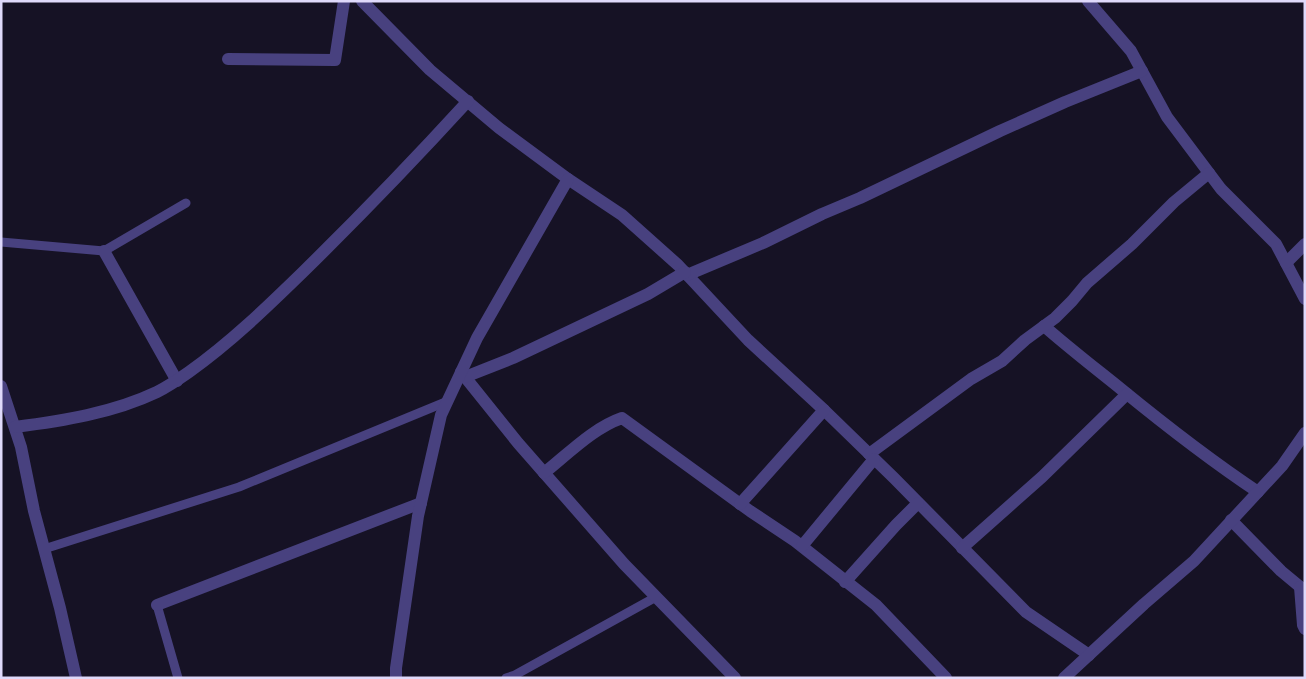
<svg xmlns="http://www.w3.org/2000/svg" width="1306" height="679" viewBox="0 0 1306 679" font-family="Barlow,sans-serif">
<rect width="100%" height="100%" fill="#161225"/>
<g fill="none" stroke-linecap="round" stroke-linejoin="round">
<g stroke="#48417f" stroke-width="9">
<polyline points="1,242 104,251 186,203"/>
<polyline points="44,549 239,487 448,401"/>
<polyline points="157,605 178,678"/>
<polyline points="506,678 515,675 656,597"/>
</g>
<g stroke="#48417f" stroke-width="12">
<polyline points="362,1 430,70 499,128 568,179 622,215 678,265 748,340 824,410 894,478 1026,612 1089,655"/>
<polyline points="1088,1 1131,51 1167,117 1221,189 1276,244 1305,299"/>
<polyline points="228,59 335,60 344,1"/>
<polyline points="104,251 177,381"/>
<polyline points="1286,263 1305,244"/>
<polyline points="687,275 763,243 822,214 860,198 1000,131 1065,102 1142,71"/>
<path d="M 1044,326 C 1069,348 1095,368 1121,389 C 1165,425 1210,460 1258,492"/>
<polyline points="461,372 518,443 624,564 735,678"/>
<polyline points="465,377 513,358 648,294 685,272"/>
<polyline points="1,386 21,447 34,511 60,608 76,678"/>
<path d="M 15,427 C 62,421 113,413 157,392 C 169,386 179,379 189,372 C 231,342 266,308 303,272 C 359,217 414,160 468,101"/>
<polyline points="869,454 971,379 1002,361 1025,340 1055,318 1072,301 1087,283 1132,244 1174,202 1209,173"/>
<path d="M 544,473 C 568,454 593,428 622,418 L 750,511 L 795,541 L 876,605 L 946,678"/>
<polyline points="740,504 824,410"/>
<polyline points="1231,520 1281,571 1305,591"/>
<polyline points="802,546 874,459"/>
<polyline points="962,548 1042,477 1127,394"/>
<polyline points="845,582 896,525 918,503"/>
<polyline points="1300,587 1303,625 1305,629"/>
<polyline points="157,605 421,503"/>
<polyline points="396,678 396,668 418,516 441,415 477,338 568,179"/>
<polyline points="1064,678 1144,604 1194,561 1282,466 1305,433"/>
</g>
</g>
<rect width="1306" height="679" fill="none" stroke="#dfd9fb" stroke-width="5"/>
</svg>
